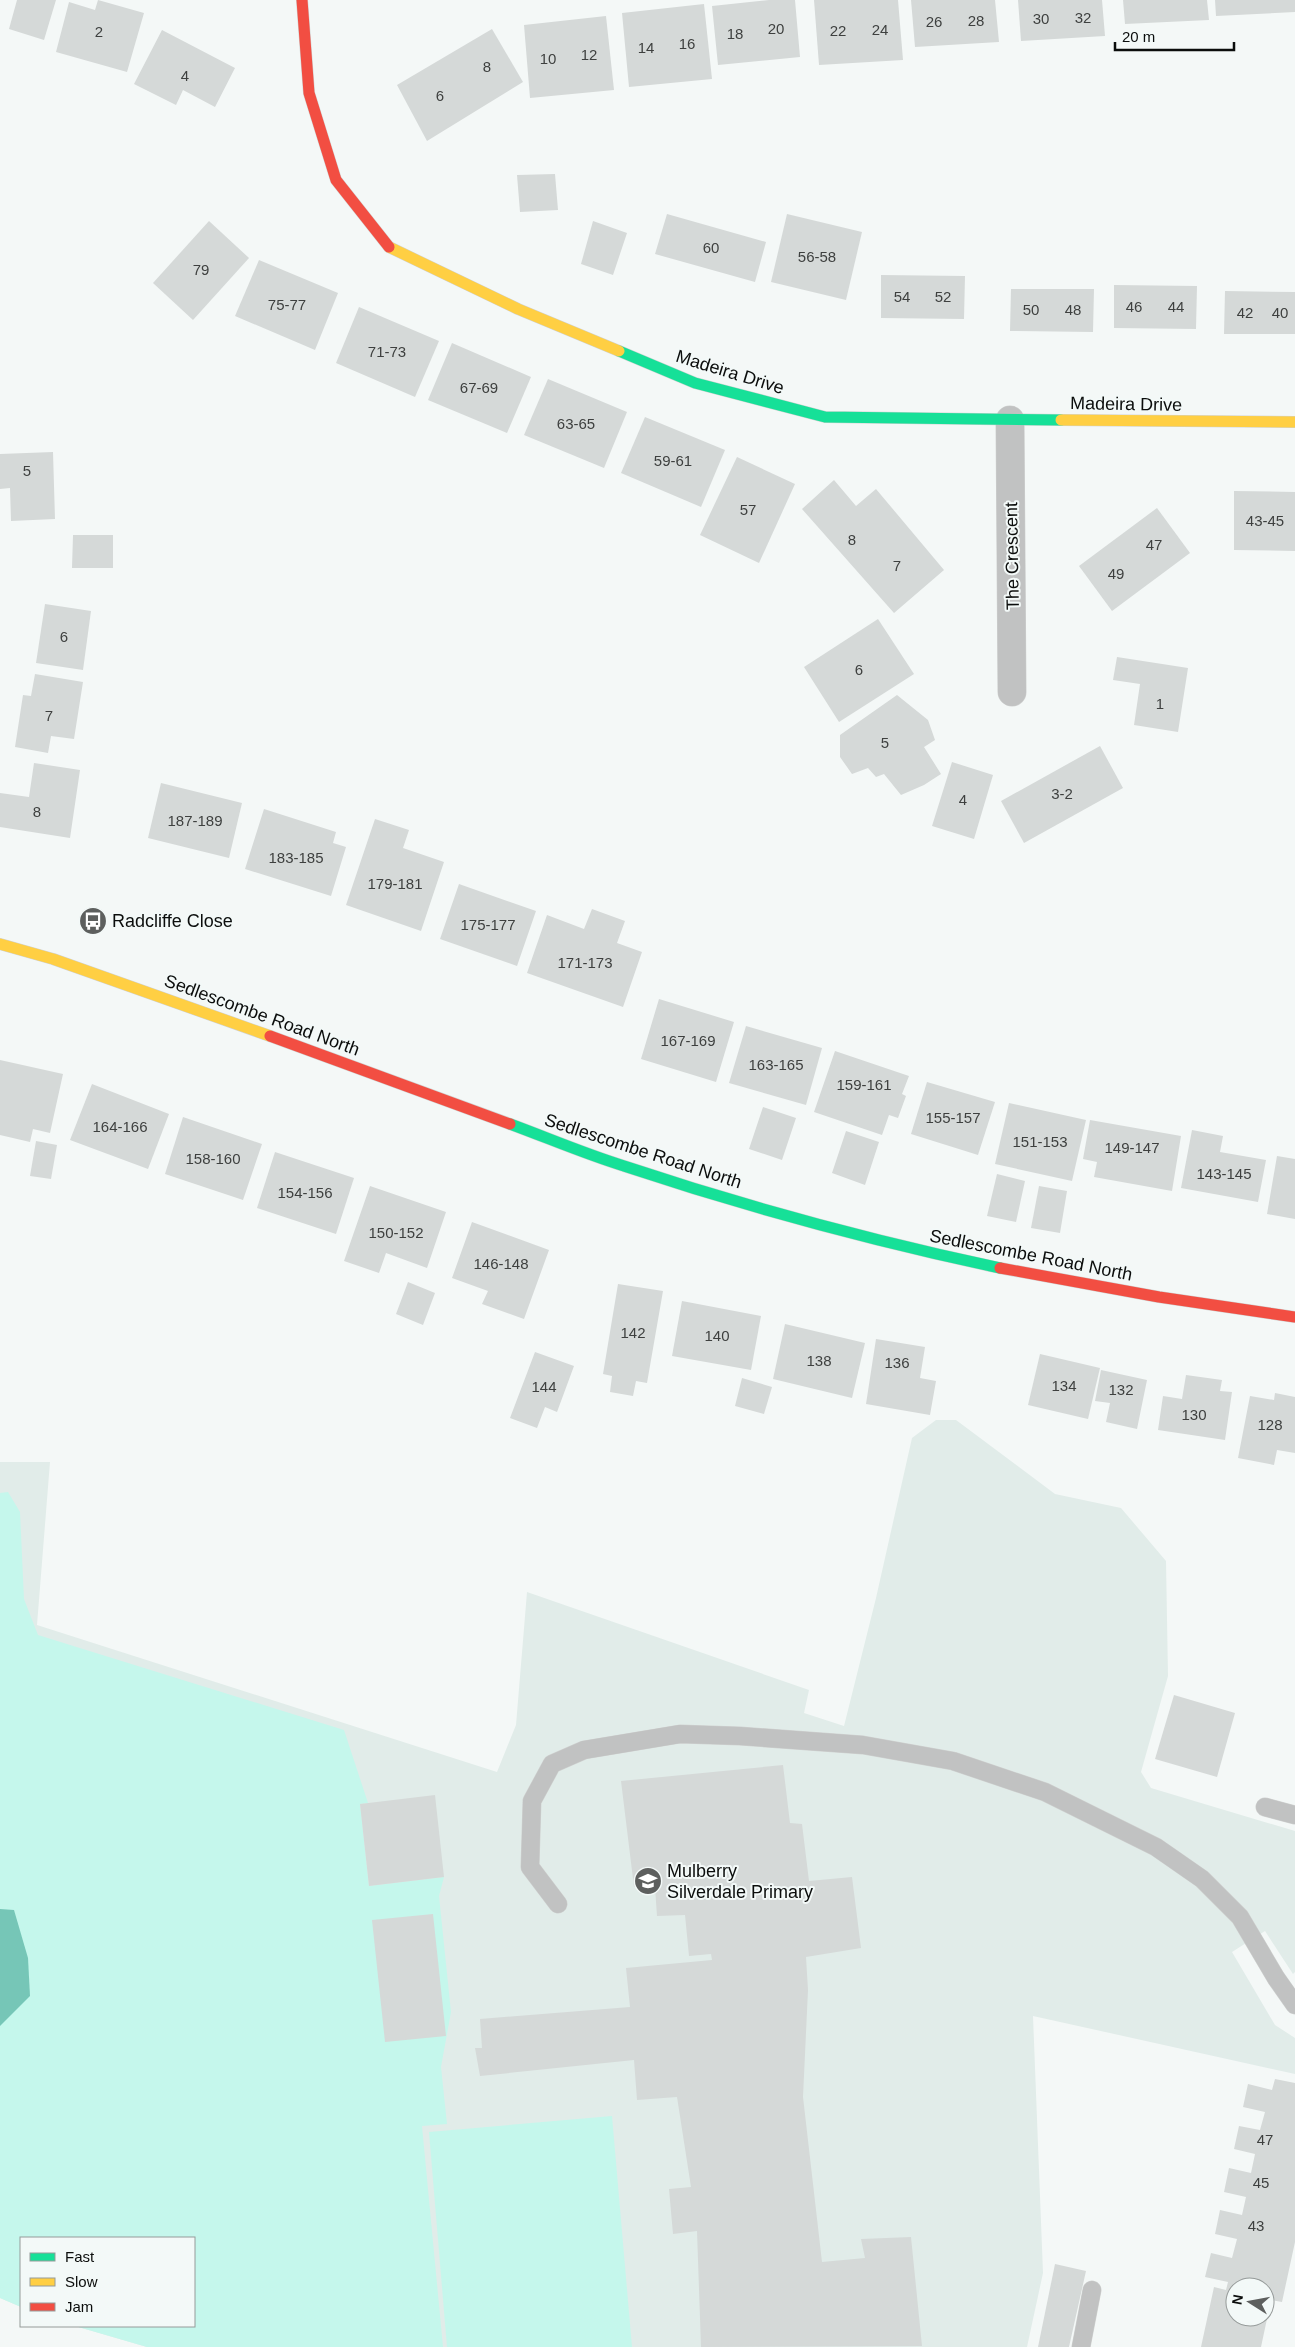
<svg xmlns="http://www.w3.org/2000/svg" width="1295" height="2347" viewBox="0 0 1295 2347" font-family="Helvetica,sans-serif">
<rect width="100%" height="100%" fill="#f4f8f7"/>
<polygon fill="#e1ece9" points="936,1420 956,1420 1055,1494 1121,1508 1166,1561 1168,1676 1141,1772 1151,1788 1295,1831 1295,1972 1293,1974 1265,1931 1232,1952 1275,2025 1295,2038 1295,2074 1033,2016 1043,2273 1027,2347 147,2347 75,2326 194,2326 194,2238 21,2238 21,2307 0,2298 0,1462 50,1462 37,1625 497,1772 516,1725 527,1592 809,1690 804,1713 844,1726 876,1598 912,1438"/>
<g fill="#c5f7ec">
<polygon points="8,1492 20,1512 24,1599 38,1635 344,1730 368,1803 360,1804 369,1886 444,1877 439,1896 451,2012 441,2067 447,2124 422,2126 443,2347 147,2347 75,2326 194,2326 194,2238 21,2238 21,2307 0,2298 0,1493"/>
<polygon points="612,2116 632,2347 447,2347 429,2132"/>
</g>
<polygon fill="#76c6b7" points="0,1909 14,1910 28,1958 30,1996 0,2026"/>
<g fill="#d5d9d8" fill-rule="evenodd">
<polygon points="17,0 56,0 44,40 9,29"/>
<polygon points="98,0 144,13 127,72 56,52 69,2 95,10"/>
<polygon points="769,0 795,0 800,57 718,65 712,6"/>
<polygon points="814,0 898,0 903,60 819,65"/>
<polygon points="911,0 995,0 999,42 915,47"/>
<polygon points="1018,0 1102,0 1105,36 1021,41"/>
<polygon points="1123,0 1207,0 1209,20 1125,24"/>
<polygon points="1215,0 1295,0 1295,12 1216,16"/>
<polygon points="704,4 712,79 629,87 622,13"/>
<polygon points="606,16 614,90 530,98 524,25"/>
<polygon points="492,29 523,82 427,141 397,85"/>
<polygon points="162,30 235,68 215,107 183,90 176,105 134,84"/>
<polygon points="555,174 558,210 520,212 517,175"/>
<polygon points="667,214 766,242 755,282 655,254"/>
<polygon points="787,214 862,232 846,300 771,282"/>
<polygon points="209,221 249,258 193,320 153,283"/>
<polygon points="593,221 627,233 613,275 581,264"/>
<polygon points="259,260 338,293 315,350 235,316"/>
<polygon points="881,275 965,276 964,319 881,318"/>
<polygon points="1114,285 1197,286 1196,329 1114,328"/>
<polygon points="1011,289 1094,289 1093,332 1010,331"/>
<polygon points="1225,291 1295,292 1295,334 1224,334"/>
<polygon points="359,307 439,341 415,397 336,363"/>
<polygon points="452,343 531,377 507,433 428,400"/>
<polygon points="548,379 627,412 604,468 524,435"/>
<polygon points="645,417 725,450 701,507 621,473"/>
<polygon points="53,452 55,519 11,521 10,488 0,489 0,454"/>
<polygon points="737,457 795,484 759,563 700,535"/>
<polygon points="834,480 856,506 876,489 944,570 894,613 802,509"/>
<polygon points="1234,491 1295,492 1295,551 1234,550"/>
<polygon points="1157,508 1190,553 1112,611 1079,566"/>
<polygon points="73,535 113,535 113,568 72,568"/>
<polygon points="45,604 91,611 83,670 36,663"/>
<polygon points="878,619 914,674 839,722 804,667"/>
<polygon points="1117,657 1188,668 1178,732 1134,725 1140,684 1113,680"/>
<polygon points="35,674 83,682 74,739 51,736 48,753 15,747 23,695 31,696"/>
<polygon points="897,695 928,720 935,740 924,747 941,774 924,785 901,795 884,774 876,777 868,768 852,774 840,757 840,735"/>
<polygon points="1100,746 1123,788 1024,843 1001,801"/>
<polygon points="952,762 993,775 974,839 932,826"/>
<polygon points="34,763 80,770 70,838 0,827 0,793 29,797"/>
<polygon points="161,783 242,803 229,858 148,838"/>
<polygon points="264,809 336,832 333,843 346,847 331,896 245,869"/>
<polygon points="375,819 409,830 403,848 444,862 421,931 346,905"/>
<polygon points="459,884 536,911 517,966 440,939"/>
<polygon points="592,909 625,921 617,943 642,952 623,1007 527,973 547,915 584,929"/>
<polygon points="659,999 734,1022 716,1082 641,1059"/>
<polygon points="746,1026 822,1048 806,1105 729,1083"/>
<polygon points="835,1051 909,1076 902,1094 906,1096 898,1118 889,1115 882,1135 814,1112"/>
<polygon points="0,1060 63,1074 50,1133 33,1129 30,1142 0,1135"/>
<polygon points="927,1082 995,1102 978,1155 911,1134"/>
<polygon points="92,1084 169,1114 148,1169 70,1140"/>
<polygon points="1009,1103 1086,1120 1072,1181 995,1164"/>
<polygon points="763,1107 796,1118 782,1160 749,1149"/>
<polygon points="183,1117 262,1144 243,1200 165,1174"/>
<polygon points="1090,1120 1181,1136 1172,1191 1094,1177 1097,1162 1083,1159"/>
<polygon points="1192,1130 1223,1136 1220,1152 1266,1160 1258,1202 1181,1188"/>
<polygon points="846,1131 879,1142 865,1185 832,1173"/>
<polygon points="36,1141 57,1145 51,1179 30,1176"/>
<polygon points="275,1152 354,1178 336,1234 257,1208"/>
<polygon points="1277,1156 1295,1159 1295,1219 1267,1214"/>
<polygon points="997,1174 1025,1181 1016,1222 987,1216"/>
<polygon points="370,1186 446,1212 427,1268 386,1253 379,1273 344,1261"/>
<polygon points="1039,1186 1067,1191 1060,1233 1031,1228"/>
<polygon points="472,1222 549,1250 524,1319 482,1304 488,1291 452,1278"/>
<polygon points="408,1282 435,1293 423,1325 396,1314"/>
<polygon points="618,1284 663,1291 647,1383 636,1381 633,1396 610,1392 612,1376 603,1374"/>
<polygon points="682,1301 761,1316 751,1370 672,1356"/>
<polygon points="785,1324 865,1343 852,1398 773,1379"/>
<polygon points="876,1339 925,1347 920,1378 936,1381 930,1415 866,1404"/>
<polygon points="535,1352 574,1366 557,1412 545,1407 537,1428 510,1418"/>
<polygon points="1040,1354 1100,1368 1088,1419 1028,1405"/>
<polygon points="1101,1370 1147,1380 1137,1429 1106,1422 1110,1403 1095,1401"/>
<polygon points="1186,1375 1222,1380 1220,1391 1232,1392 1225,1440 1158,1430 1163,1396 1182,1399"/>
<polygon points="742,1378 772,1387 764,1414 735,1406"/>
<polygon points="1275,1393 1295,1397 1295,1453 1277,1450 1274,1465 1238,1458 1250,1396 1274,1400"/>
<polygon points="1174,1695 1235,1713 1217,1777 1155,1759"/>
<polygon points="783,1765 790,1823 802,1824 809,1881 852,1877 861,1948 806,1957 808,1990 803,2097 822,2262 865,2258 861,2239 911,2237 922,2346 701,2347 697,2231 673,2234 669,2189 691,2187 677,2097 637,2100 634,2060 480,2076 475,2048 482,2048 480,2019 630,2007 626,1968 712,1960 711,1954 689,1956 685,1915 657,1916 655,1887 634,1887 621,1781"/>
<polygon points="435,1795 444,1877 369,1886 360,1804"/>
<polygon points="433,1914 446,2036 385,2042 372,1920"/>
<path d="M 1275,2079 L 1295,2083 L 1295,2242 L 1282,2302 L 1271,2300 L 1261,2347 L 1201,2347 L 1214,2287 L 1226,2290 L 1228,2282 L 1205,2277 L 1211,2253 L 1232,2258 L 1237,2239 L 1215,2234 L 1220,2210 L 1242,2215 L 1246,2197 L 1224,2192 L 1229,2168 L 1251,2173 L 1255,2154 L 1234,2149 L 1239,2126 L 1260,2130 L 1265,2112 L 1243,2107 L 1248,2084 L 1272,2090 ZM 1235,2287 L 1265,2287 L 1265,2317 L 1235,2317 Z"/>
<polygon points="1055,2264 1086,2271 1069,2347 1038,2347"/>
</g>
<g fill="none" stroke-linecap="round" stroke-linejoin="round">
<g stroke="#d0d2d1" stroke-width="19">
<g id="lane">
<polyline points="1265,1807 1295,1815"/>
<polyline points="558,1904 530,1867 532,1801 552,1764 584,1750 680,1734 740,1736 863,1745 953,1761 1045,1792 1156,1847 1202,1879 1240,1917 1276,1978 1295,2005"/>
<polyline points="1081,2347 1092,2290"/>
</g>
</g>
<g stroke="#d0d2d1" stroke-width="29">
<polyline id="street" points="1010,420 1012,692"/>
</g>
<g stroke="#d0d2d1" stroke-width="12">
<g id="fast">
<polyline points="619,351 695,383 825,417 1061,420"/>
<path d="M 510,1124 C 548,1138 585,1154 624,1166 C 747,1207 873,1241 1000,1268"/>
</g>
</g>
<g stroke="#d0d2d1" stroke-width="12">
<g id="slow">
<polyline points="389,247 518,309 619,351"/>
<polyline points="1061,420 1295,422"/>
<polyline points="0,944 53,959 270,1036"/>
</g>
</g>
<g stroke="#d0d2d1" stroke-width="12">
<g id="jam">
<polyline points="302,0 309,93 336,180 389,247"/>
<polyline points="270,1036 510,1124"/>
<polyline points="1000,1268 1159,1297 1295,1317"/>
</g>
</g>
<use href="#lane" stroke="#c1c2c2" stroke-width="18"/>
<use href="#street" stroke="#c1c2c2" stroke-width="28"/>
<use href="#fast" stroke="#16e098" stroke-width="11"/>
<use href="#slow" stroke="#ffcf43" stroke-width="11"/>
<use href="#jam" stroke="#f24e42" stroke-width="11"/>
</g>
<defs>
<g id="bus-disc" transform="scale(1.4375)"><circle r="9.5" fill="#5d5f5e" stroke="#f3f9f8"/><path d="M-5-6H5V4H4V6H2V4H-2V6H-4V4H-5ZM-3.5-4V0h7V-4ZM-3.5 1.2v1.5H-2V1.2ZM2 1.2v1.5H3.5V1.2Z" fill="#fff"/></g>
<g id="school-disc" transform="scale(1.4375)"><circle r="9.5" fill="#5d5f5e" stroke="#f3f9f8"/><path d="M0-5L7-2L0 1L-7-2ZM-4 1L0 2.5L4 1V4Q0 6-4 4Z" fill="#fff"/></g>
</defs>
<g fill-rule="evenodd">
<use href="#bus-disc" x="93" y="921"/>
<use href="#school-disc" x="648" y="1881"/>
</g>
<g text-anchor="middle" stroke-width="4" stroke-linejoin="round" paint-order="stroke">
<g font-size="15" fill="#3e403f">
<text x="1083" y="23">32</text>
<text x="1041" y="24">30</text>
<text x="976" y="26">28</text>
<text x="934" y="27">26</text>
<text x="776" y="34">20</text>
<text x="880" y="35">24</text>
<text x="838" y="36">22</text>
<text x="99" y="37">2</text>
<text x="735" y="39">18</text>
<text x="687" y="49">16</text>
<text x="646" y="53">14</text>
<text x="589" y="60">12</text>
<text x="548" y="64">10</text>
<text x="487" y="72">8</text>
<text x="185" y="81">4</text>
<text x="440" y="101">6</text>
<text x="711" y="253">60</text>
<text x="817" y="262">56-58</text>
<text x="201" y="275">79</text>
<text x="902" y="302">54</text>
<text x="943" y="302">52</text>
<text x="287" y="310">75-77</text>
<text x="1134" y="312">46</text>
<text x="1176" y="312">44</text>
<text x="1031" y="315">50</text>
<text x="1073" y="315">48</text>
<text x="1245" y="318">42</text>
<text x="1280" y="318">40</text>
<text x="387" y="357">71-73</text>
<text x="479" y="393">67-69</text>
<text x="576" y="429">63-65</text>
<text x="673" y="466">59-61</text>
<text x="27" y="476">5</text>
<text x="748" y="515">57</text>
<text x="1265" y="526">43-45</text>
<text x="852" y="545">8</text>
<text x="1154" y="550">47</text>
<text x="897" y="571">7</text>
<text x="1116" y="579">49</text>
<text x="64" y="642">6</text>
<text x="859" y="675">6</text>
<text x="1160" y="709">1</text>
<text x="49" y="721">7</text>
<text x="885" y="748">5</text>
<text x="1062" y="799">3-2</text>
<text x="963" y="805">4</text>
<text x="37" y="817">8</text>
<text x="195" y="826">187-189</text>
<text x="296" y="863">183-185</text>
<text x="395" y="889">179-181</text>
<text x="488" y="930">175-177</text>
<text x="585" y="968">171-173</text>
<text x="688" y="1046">167-169</text>
<text x="776" y="1070">163-165</text>
<text x="864" y="1090">159-161</text>
<text x="953" y="1123">155-157</text>
<text x="120" y="1132">164-166</text>
<text x="1040" y="1147">151-153</text>
<text x="1132" y="1153">149-147</text>
<text x="213" y="1164">158-160</text>
<text x="1224" y="1179">143-145</text>
<text x="305" y="1198">154-156</text>
<text x="396" y="1238">150-152</text>
<text x="501" y="1269">146-148</text>
<text x="633" y="1338">142</text>
<text x="717" y="1341">140</text>
<text x="819" y="1366">138</text>
<text x="897" y="1368">136</text>
<text x="1064" y="1391">134</text>
<text x="544" y="1392">144</text>
<text x="1121" y="1395">132</text>
<text x="1194" y="1420">130</text>
<text x="1270" y="1430">128</text>
<text x="1265" y="2145">47</text>
<text x="1261" y="2188">45</text>
<text x="1256" y="2231">43</text>
</g>
<g font-size="18" fill="#0b0d0c" stroke="#f3f9f8">
<text transform="translate(730 372) rotate(17)" y="6">Madeira Drive</text>
<text transform="translate(1126 404) rotate(1)" y="6">Madeira Drive</text>
<text transform="translate(1012 556) rotate(-91)" y="6">The Crescent</text>
<text transform="translate(262 1015) rotate(20)" y="6">Sedlescombe Road North</text>
<text transform="translate(643 1151) rotate(18)" y="6">Sedlescombe Road North</text>
<text transform="translate(1031 1255) rotate(11)" y="6">Sedlescombe Road North</text>
</g>
<g font-size="18" fill="#0b0d0c" stroke="#f3f9f8" text-anchor="start">
<text x="112" y="927">Radcliffe Close</text>
<text x="667" y="1877">Mulberry<tspan x="667" dy="21">Silverdale Primary</tspan></text>
</g>
</g>
<rect x="20" y="2237" width="175" height="90" fill="#f3f9f8" stroke="#969b9a"/>
<rect x="30" y="2253" width="25" height="8" fill="#16e098" stroke="#969b9a"/>
<text x="65" y="2262" font-size="15" fill="#0b0d0c">Fast</text>
<rect x="30" y="2278" width="25" height="8" fill="#ffcf43" stroke="#969b9a"/>
<text x="65" y="2287" font-size="15" fill="#0b0d0c">Slow</text>
<rect x="30" y="2303" width="25" height="8" fill="#f24e42" stroke="#969b9a"/>
<text x="65" y="2312" font-size="15" fill="#0b0d0c">Jam</text>
<g transform="translate(1250 2302) rotate(281)"><circle r="24" fill="#f3f9f8" stroke="#969b9a"/>
<path d="M0-4L9 19L0 12L-9 19Z" fill="#5d5f5e"/>
<text y="-8" font-size="14" font-weight="bold" text-anchor="middle" fill="#0b0d0c">N</text>
</g>
<path d="M1115 42v8h119v-8" fill="none" stroke="#0b0d0c" stroke-width="2.5"/>
<text x="1122" y="42" font-size="15" fill="#0b0d0c" stroke="#f3f9f8" stroke-width="4" paint-order="stroke">20 m</text>
</svg>
